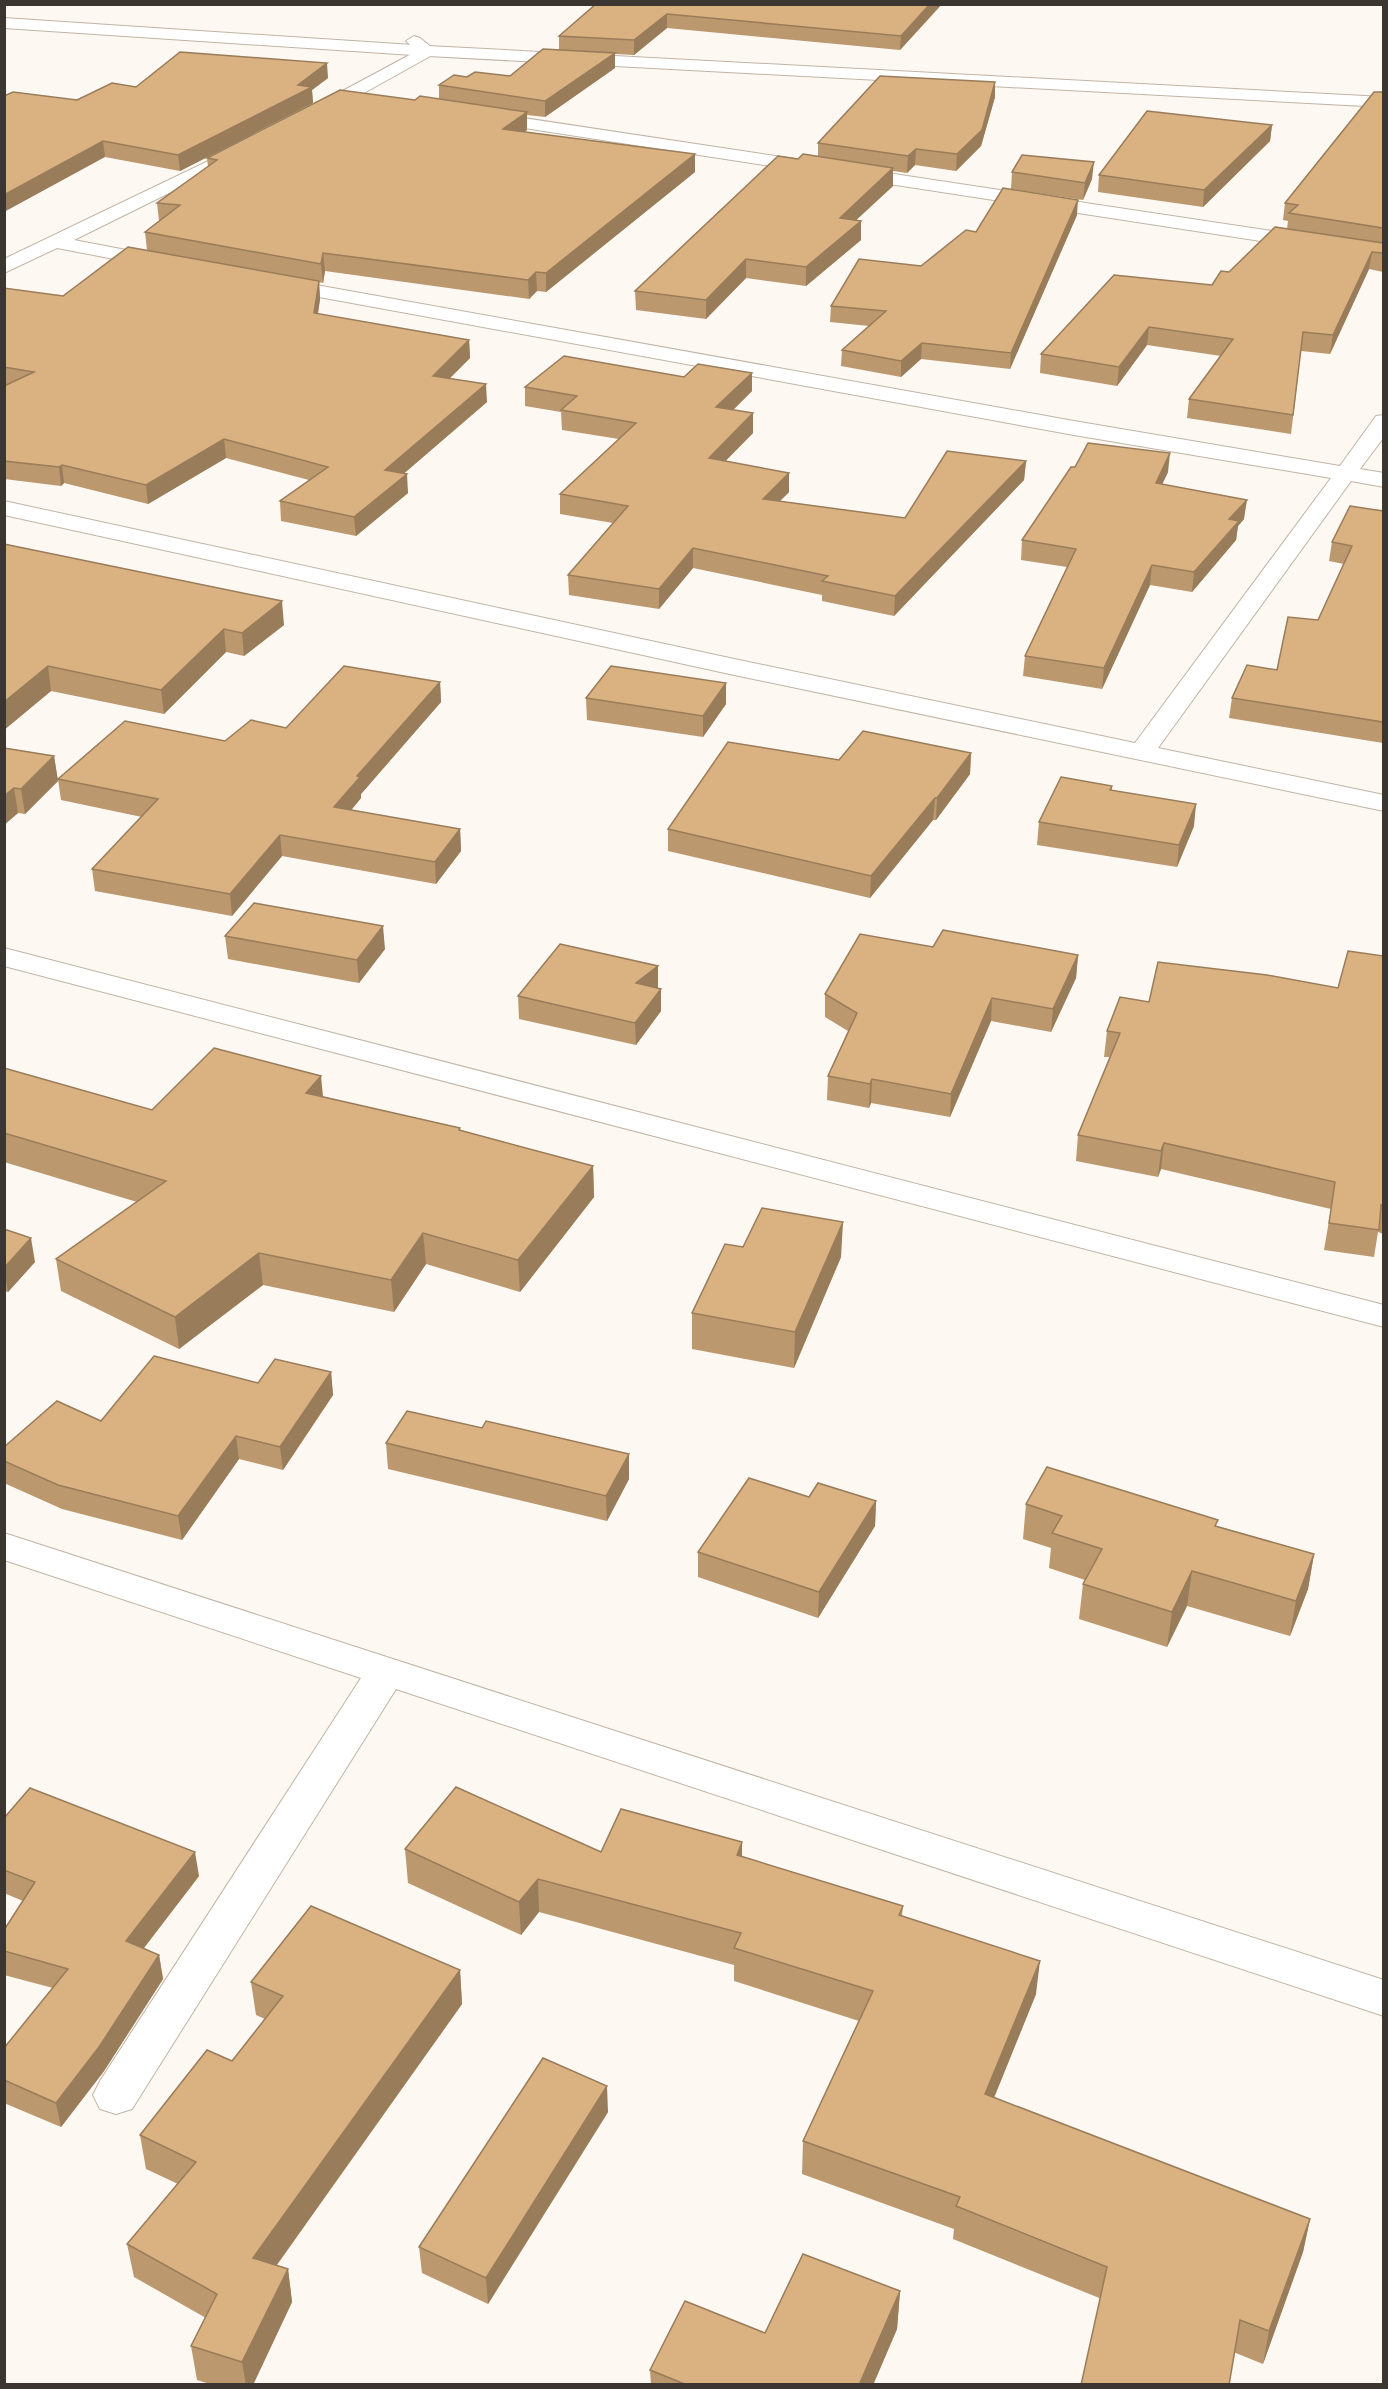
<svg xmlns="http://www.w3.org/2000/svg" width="1388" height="2389" viewBox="0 0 1388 2389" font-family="Roboto,sans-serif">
<rect width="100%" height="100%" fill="#fef8f2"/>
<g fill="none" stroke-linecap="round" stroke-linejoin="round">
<g stroke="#c2b4a5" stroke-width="2">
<g id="street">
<polygon points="414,36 420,38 436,51 434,54 321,117 309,117 306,113 309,109 417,51 406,41"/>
<polygon points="484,112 1384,248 1384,260 478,121 475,117 478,113"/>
<polygon points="248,142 254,143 257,147 254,151 74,240 168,258 171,262 168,266 161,268 57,248 4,273 4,259"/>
<polygon points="277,278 1074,421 1340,466 1376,416 1384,415 1384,437 1360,469 1384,473 1384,487 1351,481 1158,748 1384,795 1384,811 725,673 4,515 4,501 725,657 1135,743 1331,478 1074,435 270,288 267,284 270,280"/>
<polygon points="4,948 1384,1305 1384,1327 4,966"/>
<polygon points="4,1533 1384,1980 1384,2016 396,1689 132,2109 116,2114 100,2109 93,2095 100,2081 361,1678 4,1560"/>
</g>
</g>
<g stroke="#c2b4a5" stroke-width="2">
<polygon id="secondary" points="4,18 428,46 1384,97 1384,107 428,56 4,28"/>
</g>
<use href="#street" fill="#fff" fill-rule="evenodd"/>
<use href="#secondary" fill="#fff" fill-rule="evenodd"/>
</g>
<g fill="#bb986e">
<polygon points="596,4 942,4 900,50 667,28 634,55 615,54 615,68 545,117 527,115 527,130 525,132 695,172 546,292 537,291 529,299 325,271 323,283 319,282 320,299 318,314 469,340 470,358 450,378 487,402 404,473 408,493 356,536 281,521 280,501 309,480 226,458 148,504 64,483 61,486 4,479 4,386 7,385 4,385 4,288 63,296 147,250 145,232 159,221 157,203 208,167 207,158 415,100 439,99 439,85 467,77 510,76 559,50 559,36"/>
<polygon points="328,78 312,90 313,103 180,171 105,157 77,100 136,87"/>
<polygon points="1383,87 1383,272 1369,269 1330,354 1301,351 1291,434 1187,418 1189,399 1221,356 1147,345 1117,386 1040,373 1041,354 1212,285 1229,272 1287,229 1288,221 1283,220 1285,203 1383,92"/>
<polygon points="995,97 981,146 956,171 915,165 907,173 893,171 893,186 856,220 861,221 861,240 806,286 746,278 706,319 636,310 635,291 798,159 818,157 818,143"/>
<polygon points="1272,125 1270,141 1203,207 1098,192 1099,175"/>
<polygon points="1012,172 1092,179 1083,200 1011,189"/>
<polygon points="1077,215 1010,369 921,359 901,377 841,366 842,350 869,326 830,322 831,306 921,266 976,232"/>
<polygon points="525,387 752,391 733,410 753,413 753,433 725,461 789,473 789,492 780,501 905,518 1026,461 1024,480 894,616 822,601 822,595 693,568 659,609 569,595 568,575 613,523 560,514 560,494 619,439 562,430 561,412 525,406"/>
<polygon points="1168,472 1162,484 1244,519 1238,526 1236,540 1192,592 1150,585 1102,689 1023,676 1025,656 1067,567 1021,560 1022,540"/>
<polygon points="1383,511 1383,743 1229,718 1232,698 1277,670 1318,620 1344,564 1329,561 1332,542"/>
<polygon points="4,544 284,625 244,656 226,652 164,714 51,691 4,730"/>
<polygon points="440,682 441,702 361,794 361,798 351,810 460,829 461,851 436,884 282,856 232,916 95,891 92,869 142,817 61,800 58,779 286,728"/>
<polygon points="586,698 726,704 703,737 587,720"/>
<polygon points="4,748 54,756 58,781 25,814 18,813 4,825"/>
<polygon points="971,753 970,774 936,820 933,820 870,898 668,851 668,829 839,760"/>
<polygon points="1112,786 1112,790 1194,826 1177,867 1037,845 1039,822"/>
<polygon points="225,936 385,949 359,983 228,959"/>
<polygon points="933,947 1078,955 1076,978 1051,1032 991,1021 950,1117 871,1103 869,1108 827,1100 828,1076 848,1031 825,1017 825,994"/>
<polygon points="1383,954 1383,1234 1378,1232 1374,1257 1324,1250 1331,1209 1161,1169 1158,1177 1076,1161 1078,1135 1110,1057 1104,1057 1107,1031 1149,1002 1338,988 1383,956"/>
<polygon points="658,966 658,988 661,989 661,1011 636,1045 519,1019 518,996"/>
<polygon points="4,1068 152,1110 323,1097 460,1128 460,1130 593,1166 594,1197 520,1292 426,1264 394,1312 263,1285 179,1349 61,1291 56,1259 137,1202 4,1162"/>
<polygon points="4,1229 35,1262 8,1292 4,1291"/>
<polygon points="743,1247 841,1257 794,1368 692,1349 692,1313"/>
<polygon points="331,1372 333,1395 283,1470 239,1459 182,1540 62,1509 4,1483 4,1447 101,1421 258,1383"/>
<polygon points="386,1443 629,1479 607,1521 388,1469"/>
<polygon points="809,1497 876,1501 875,1526 818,1618 698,1577 698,1552"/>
<polygon points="1026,1504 1217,1526 1314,1554 1308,1589 1290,1636 1187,1606 1167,1647 1079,1619 1083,1584 1085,1580 1049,1568 1051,1548 1023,1539"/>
<polygon points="4,1818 199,1876 144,1948 159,1955 163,1979 104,2071 61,2127 4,2103 4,2048 53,1988 4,1975 4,1930 23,1901 4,1893"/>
<polygon points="405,1849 601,1852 742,1857 903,1906 902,1916 1036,1994 994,2098 1310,2219 1303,2252 1263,2364 953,2239 954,2229 802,2174 803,2141 859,2021 734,1981 734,1965 539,1912 521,1935 408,1883"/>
<polygon points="460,1970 462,2004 277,2265 288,2269 292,2302 253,2385 213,2385 197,2380 191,2346 206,2318 134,2277 127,2244 178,2184 146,2169 140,2135 232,2061 265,2019 256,2015 251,1982"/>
<polygon points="608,2112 488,2304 422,2273 419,2247"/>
<polygon points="900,2291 897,2329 873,2385 651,2385 650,2370"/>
</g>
<g fill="#997c5a">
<polygon points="930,4 942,4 900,50 901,36"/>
<polygon points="667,14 667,28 634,55 634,40"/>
<polygon points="615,53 615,68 545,117 545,101"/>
<polygon points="327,63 328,78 312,90 313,103 180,171 178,155 298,85"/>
<polygon points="995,82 995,97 981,146 956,171 957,154"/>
<polygon points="527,112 527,130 504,146 503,129"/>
<polygon points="1272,125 1270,141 1203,207 1204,190"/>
<polygon points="103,141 105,157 4,212 4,195"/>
<polygon points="916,149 915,165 907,173 908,156"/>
<polygon points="695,154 695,172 546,292 546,273"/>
<polygon points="1094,162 1092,179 1083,200 1085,183"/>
<polygon points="893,168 893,186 839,236 840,218"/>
<polygon points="1078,200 1077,215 1010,369 1011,353"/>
<polygon points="861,221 861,240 806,286 806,267"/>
<polygon points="1372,252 1369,269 1330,354 1333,335"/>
<polygon points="323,253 325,271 323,283 321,264"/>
<polygon points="746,259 746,278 706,319 706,300"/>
<polygon points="536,272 537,291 529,299 528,280"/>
<polygon points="319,281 320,299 315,331 314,313"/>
<polygon points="1149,327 1147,345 1117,386 1119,367"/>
<polygon points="469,340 470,358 434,394 433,376"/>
<polygon points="922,343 921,359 901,377 901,361"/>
<polygon points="752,373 752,391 716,427 716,407"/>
<polygon points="486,384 487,402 386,489 385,470"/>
<polygon points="753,413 753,433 709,478 709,458"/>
<polygon points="224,439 226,458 148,504 146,485"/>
<polygon points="1170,453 1168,472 1154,502 1156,483"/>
<polygon points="1026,461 1024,480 894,616 895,596"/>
<polygon points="62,465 64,483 61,486 59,467"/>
<polygon points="789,473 789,492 762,519 763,499"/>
<polygon points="407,474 408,493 356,536 354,517"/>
<polygon points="1247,500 1244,519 1238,526 1236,540 1192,592 1194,572 1229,519"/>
<polygon points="693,548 693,568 659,609 659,589"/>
<polygon points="1152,565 1150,585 1102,689 1104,668"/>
<polygon points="282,601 284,625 244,656 242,633"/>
<polygon points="224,629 226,652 164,714 161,690"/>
<polygon points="48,666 51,691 4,730 4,702"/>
<polygon points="440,682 441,702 361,794 361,798 336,829 334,807 357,776"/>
<polygon points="726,683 726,704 703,737 703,716"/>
<polygon points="971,753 970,774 936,820 937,798"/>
<polygon points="54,756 58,781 25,814 21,789"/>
<polygon points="14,788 18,813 4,825 4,796"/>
<polygon points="935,798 933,820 870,898 871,876"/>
<polygon points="1196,804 1194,826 1177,867 1179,845"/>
<polygon points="460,829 461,851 436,884 435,862"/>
<polygon points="280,835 282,856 232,916 230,894"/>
<polygon points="383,926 385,949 359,983 357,960"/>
<polygon points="1078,955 1076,978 1051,1032 1053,1009"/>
<polygon points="658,966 658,988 636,1005 636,983"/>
<polygon points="661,989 661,1011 636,1045 635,1023"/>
<polygon points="992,998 991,1021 950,1117 951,1094"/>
<polygon points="321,1076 324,1107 306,1093"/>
<polygon points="872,1079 871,1103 869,1108 870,1084"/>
<polygon points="1164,1143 1161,1169 1158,1177 1161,1151"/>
<polygon points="593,1166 594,1197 520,1292 518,1260"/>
<polygon points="843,1222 841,1257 794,1368 795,1332"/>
<polygon points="423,1233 426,1264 394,1312 391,1280"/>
<polygon points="31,1238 35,1262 8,1292 4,1268"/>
<polygon points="259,1253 263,1285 179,1349 175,1317"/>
<polygon points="331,1372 333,1395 283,1470 280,1447"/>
<polygon points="236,1436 239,1459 182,1540 178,1516"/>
<polygon points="629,1454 629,1479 607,1521 606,1496"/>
<polygon points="876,1501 875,1526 818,1618 819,1592"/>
<polygon points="1314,1554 1308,1589 1290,1636 1296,1601"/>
<polygon points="1192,1571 1187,1606 1167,1647 1172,1612"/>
<polygon points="742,1842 742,1875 737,1855"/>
<polygon points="195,1852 199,1876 130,1966 126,1941"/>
<polygon points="538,1879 539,1912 521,1935 519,1902"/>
<polygon points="159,1955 163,1979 104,2071 61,2127 56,2103"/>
<polygon points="1040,1961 1036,1994 982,2127 985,2094"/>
<polygon points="460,1970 462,2004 258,2291 253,2258"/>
<polygon points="607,2086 608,2112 488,2304 486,2278"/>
<polygon points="1310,2219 1303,2252 1263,2364 1269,2331"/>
<polygon points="288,2269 292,2302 253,2385 246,2385 242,2362"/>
<polygon points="900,2291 897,2329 873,2385 859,2385"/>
</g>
<g fill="#dab180" stroke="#997c5a" stroke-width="1.5">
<polygon points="596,4 930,4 901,36 667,14 634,40 559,36"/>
<polygon points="543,49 615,53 545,101 439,85 454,75 467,77 475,72 510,76"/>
<polygon points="180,52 327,63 298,85 312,87 178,155 103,141 4,195 4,96 13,92 77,100 112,83 136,87"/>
<polygon points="880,76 995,82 982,130 957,154 916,149 908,156 818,143"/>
<polygon points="340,90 415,100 420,96 527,112 503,129 695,154 546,273 536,272 528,280 323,253 321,264 145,232 180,205 157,203 217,160 207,158"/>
<polygon points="1374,92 1383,92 1383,228 1289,213 1298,205 1285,203"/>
<polygon points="1147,111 1272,125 1204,190 1099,175"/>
<polygon points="803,154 893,168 840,218 861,221 806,267 746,259 706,300 635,291 778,156 798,159"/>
<polygon points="1022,155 1094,162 1085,183 1012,172"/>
<polygon points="1003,188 1078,200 1011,353 922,343 901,361 842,350 886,311 831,306 859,259 921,266 966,230 976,232"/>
<polygon points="1275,227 1383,243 1383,253 1372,252 1333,335 1303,332 1293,415 1189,399 1233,339 1149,327 1119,367 1041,354 1114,275 1212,285 1221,271 1229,272"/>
<polygon points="128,247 319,281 314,313 469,340 433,376 486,384 385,470 407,474 354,517 280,501 328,467 224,439 146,485 62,465 59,467 4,461 4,386 34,372 4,367 4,288 63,296"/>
<polygon points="564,356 684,377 698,364 752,373 716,407 753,413 709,458 789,473 763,499 905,518 947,451 1026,461 895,596 822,581 828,576 693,548 659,589 568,575 628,506 560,494 636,423 561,410 577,396 525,387"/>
<polygon points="1088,443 1170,453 1156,483 1247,500 1229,519 1239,521 1194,572 1152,565 1104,668 1025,656 1076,549 1022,540 1071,467 1075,467"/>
<polygon points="1350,506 1383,511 1383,722 1232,698 1247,665 1277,670 1288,617 1318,620 1352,546 1332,542"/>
<polygon points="4,544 282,601 242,633 224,629 161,690 48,666 4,702"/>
<polygon points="344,666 440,682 357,776 360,777 334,807 460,829 435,862 280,835 230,894 92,869 158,799 58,779 125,721 225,741 251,720 286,728"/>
<polygon points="611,666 726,683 703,716 586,698"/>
<polygon points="863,731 971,753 937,798 935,798 871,876 668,829 728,742 839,760"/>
<polygon points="4,748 54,756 21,789 14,788 4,796"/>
<polygon points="1061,777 1112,786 1110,790 1196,804 1179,845 1039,822"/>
<polygon points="254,903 383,926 357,960 225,936"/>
<polygon points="943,930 1078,955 1053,1009 992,998 951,1094 872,1079 870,1084 828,1076 857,1013 825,994 860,934 933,947"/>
<polygon points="560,944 658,966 636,983 661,989 635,1023 518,996"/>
<polygon points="1348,951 1383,956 1383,954 1383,1206 1381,1205 1379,1230 1329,1223 1335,1182 1164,1143 1161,1151 1078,1135 1120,1033 1107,1031 1120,997 1149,1002 1158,962 1267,975 1338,988"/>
<polygon points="214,1048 321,1076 306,1093 460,1128 459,1130 593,1166 518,1260 423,1233 391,1280 259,1253 175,1317 56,1259 166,1181 4,1133 4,1068 152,1110"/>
<polygon points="762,1208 843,1222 795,1332 692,1313 725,1244 743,1247"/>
<polygon points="4,1229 31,1238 4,1268"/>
<polygon points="154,1356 258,1383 275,1359 331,1372 280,1447 236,1436 178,1516 58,1485 4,1461 4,1447 57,1401 101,1421"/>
<polygon points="407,1411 482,1428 486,1421 629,1454 606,1496 386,1443"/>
<polygon points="1047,1467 1218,1520 1215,1526 1314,1554 1296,1601 1192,1571 1172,1612 1083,1584 1102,1549 1052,1533 1062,1516 1026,1504"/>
<polygon points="749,1478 809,1497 818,1483 876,1501 819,1592 698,1552"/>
<polygon points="456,1787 601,1852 621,1809 742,1842 737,1855 903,1906 899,1915 1040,1961 985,2094 1310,2219 1269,2331 1240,2320 1229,2385 1081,2385 1107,2267 956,2206 960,2197 803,2141 873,1991 734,1948 741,1933 538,1879 519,1902 405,1849"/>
<polygon points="30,1788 195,1852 126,1941 159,1955 99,2047 56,2103 4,2080 4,2048 68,1969 4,1951 4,1930 35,1882 4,1870 4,1818"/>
<polygon points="311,1906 460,1970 253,2258 288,2269 242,2362 191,2346 217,2294 127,2244 196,2162 140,2135 207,2050 232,2061 283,1996 251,1982"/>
<polygon points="543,2058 607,2086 486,2278 419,2247"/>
<polygon points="803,2254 900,2291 859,2385 687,2385 650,2370 685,2301 765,2333"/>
</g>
<rect width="1388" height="2389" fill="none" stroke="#3b362f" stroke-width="12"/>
</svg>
